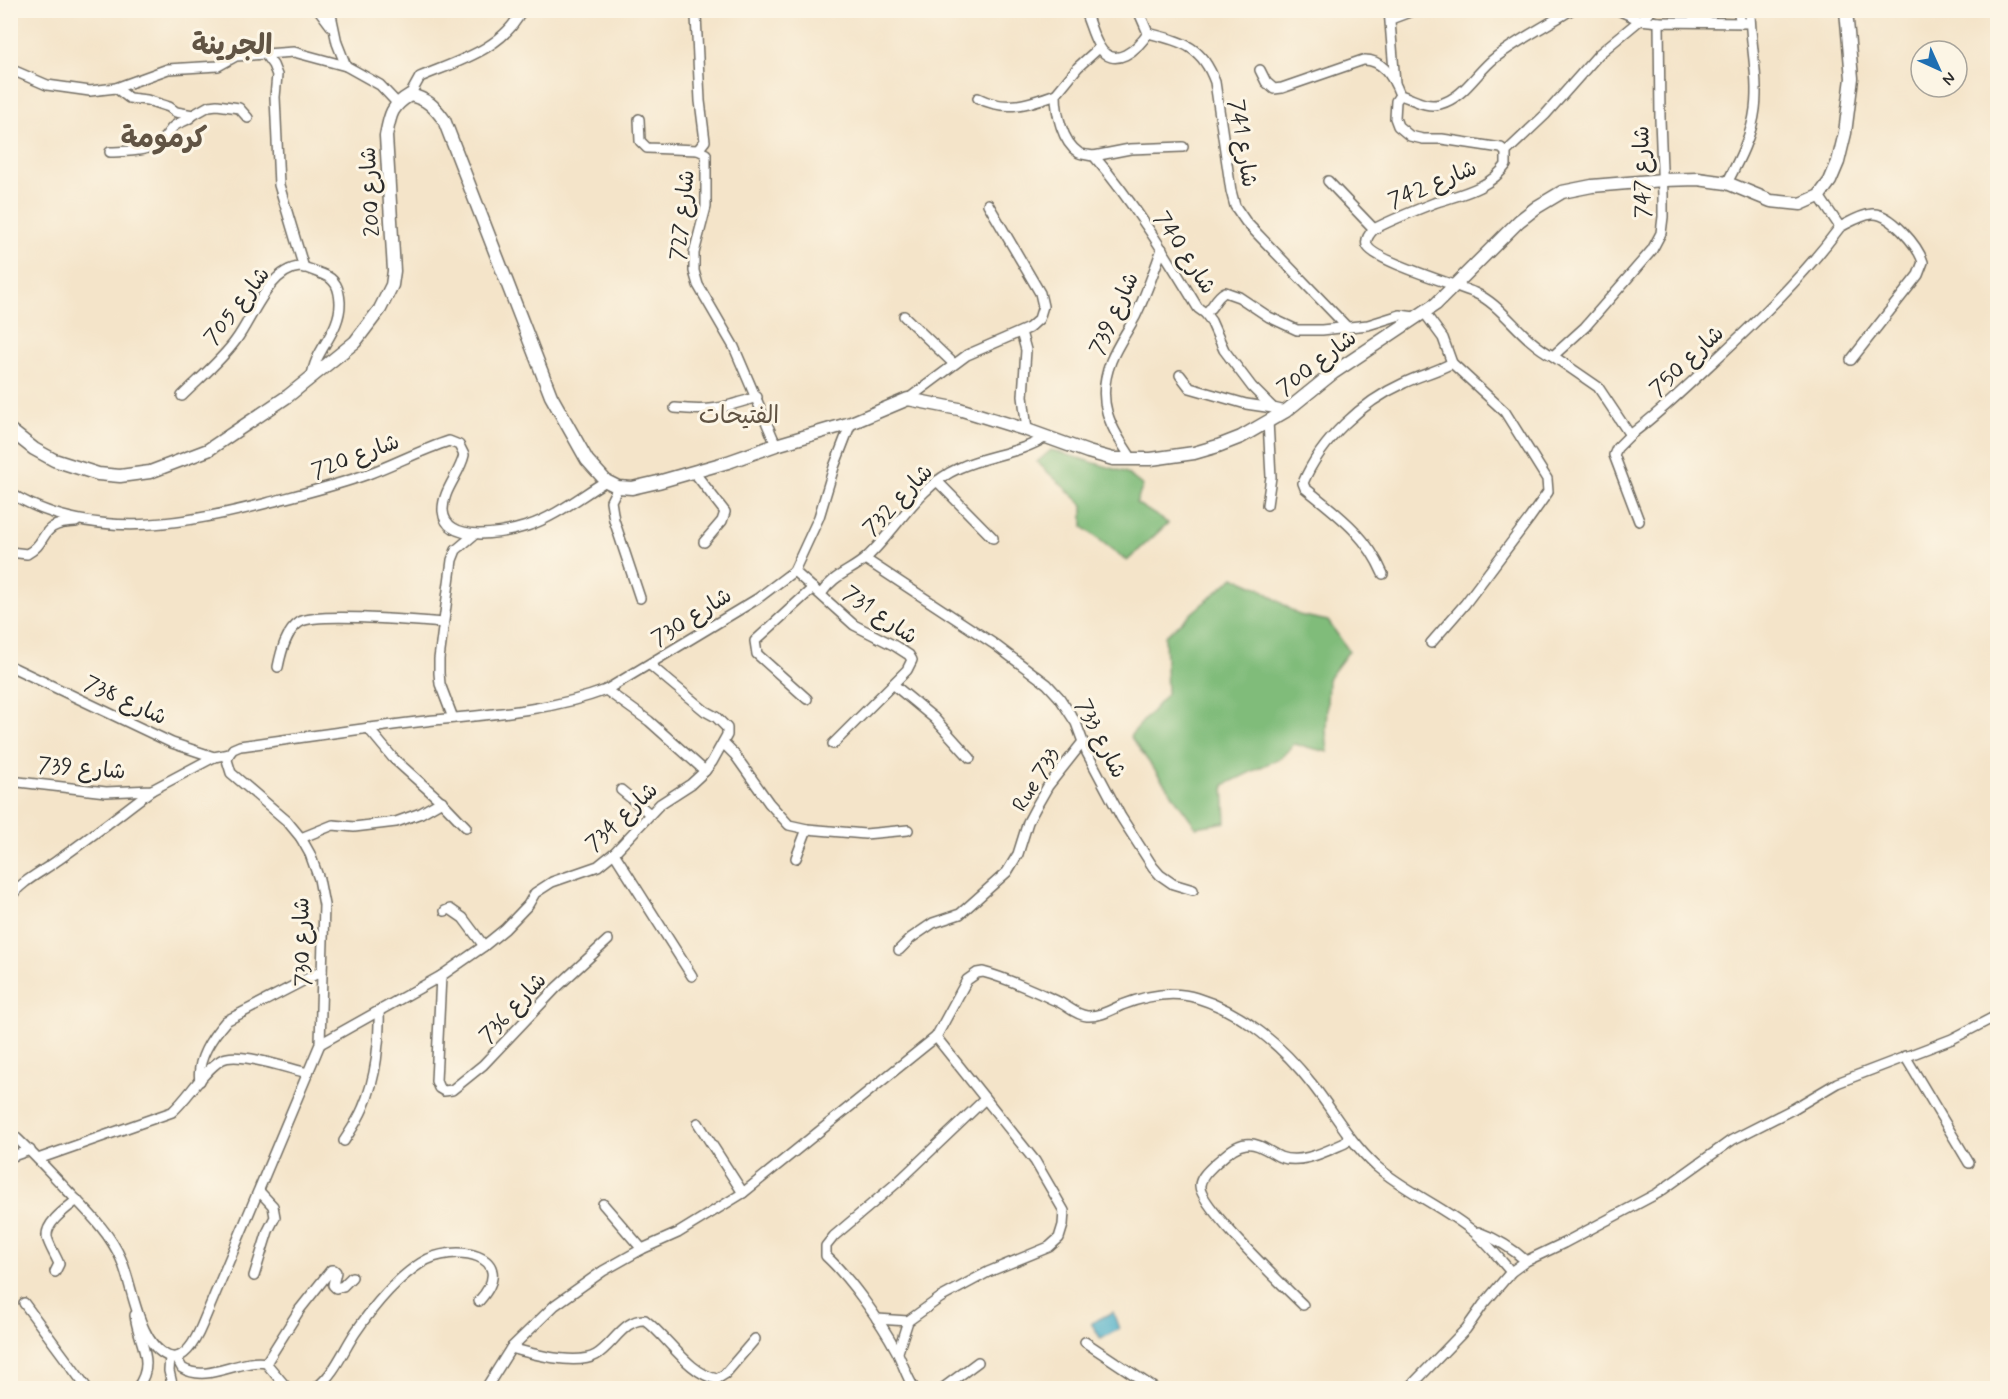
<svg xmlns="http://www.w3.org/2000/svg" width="2008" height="1399" viewBox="0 0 2008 1399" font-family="Mynerve,'Playpen Sans Arabic',sans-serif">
<rect width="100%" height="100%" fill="#fcf5e5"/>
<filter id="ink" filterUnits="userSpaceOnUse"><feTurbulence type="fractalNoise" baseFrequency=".0167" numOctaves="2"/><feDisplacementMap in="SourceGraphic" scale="12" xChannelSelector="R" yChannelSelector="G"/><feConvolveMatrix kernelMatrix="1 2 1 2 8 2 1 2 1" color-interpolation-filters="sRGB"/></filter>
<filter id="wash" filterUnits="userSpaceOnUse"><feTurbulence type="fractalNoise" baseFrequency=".008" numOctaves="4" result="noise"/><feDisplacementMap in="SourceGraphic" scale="24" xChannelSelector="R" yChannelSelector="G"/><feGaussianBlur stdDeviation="1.35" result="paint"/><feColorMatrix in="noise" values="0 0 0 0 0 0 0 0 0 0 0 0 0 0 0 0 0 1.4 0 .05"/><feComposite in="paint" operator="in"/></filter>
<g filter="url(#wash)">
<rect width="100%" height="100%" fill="#f4e4c9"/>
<g fill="#80bc7a" stroke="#567452" stroke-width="1.5">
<polygon points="1051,450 1125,472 1143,486 1136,503 1168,523 1127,561 1083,527 1083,505 1037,462"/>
<polygon points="1234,577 1259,588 1299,615 1328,621 1349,651 1328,679 1326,731 1328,752 1294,744 1282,757 1224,785 1226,822 1196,827 1130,736 1167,694 1165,636"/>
</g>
<polygon fill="#48adc7" stroke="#3a6c79" stroke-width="1.5" points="1113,1312 1119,1329 1101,1339 1091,1323"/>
</g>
<g filter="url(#ink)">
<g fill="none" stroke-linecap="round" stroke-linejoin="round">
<g stroke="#716c62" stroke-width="12">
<g id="minor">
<polyline points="319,10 331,26"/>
<polyline points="330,10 337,43 346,66"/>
<path d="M 1084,10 C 1090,22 1092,35 1099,46 C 1113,72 1139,48 1148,33 L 1138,10"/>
<polyline points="1389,10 1395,83"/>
<polyline points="1618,10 1640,20 1659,22"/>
<path d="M 1652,10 L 1599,54 L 1545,115 L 1506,152 L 1506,165 C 1489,189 1461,194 1434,203 C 1414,211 1393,219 1374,229 C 1370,233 1365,239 1367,245 C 1371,260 1457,285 1475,293 C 1503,305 1521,340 1553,356 L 1585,327 L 1652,250 L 1661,233 L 1663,217 L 1663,195 L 1660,119 L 1659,22 L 1750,23"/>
<polyline points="1738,10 1741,23"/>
<polyline points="696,15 700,101 705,141 698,150 706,154 706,207 694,253 694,271 698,285 734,347 776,445"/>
<polyline points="1391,19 1415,10"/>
<path d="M 1148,33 C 1183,42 1202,46 1215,82 L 1231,191 L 1235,206 L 1246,222 L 1347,327"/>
<polyline points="265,54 273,65 277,75 275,97 279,185 304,268"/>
<polyline points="10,69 47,85 90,91 116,88 168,69 218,66 236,56 294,52 346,66 380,85 397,103"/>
<path d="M 1260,70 L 1266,82 L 1274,89 L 1282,88 L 1363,60 C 1383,59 1394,79 1400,95 C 1414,99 1425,108 1440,104 C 1464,98 1477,71 1496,57 C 1519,39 1546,26 1571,10"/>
<polyline points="116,88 129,98 147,100 169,107 176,112 193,115 209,106 217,105 239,108 248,118"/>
<polyline points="1056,94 1078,67 1099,48"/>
<path d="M 410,95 L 420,77 C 455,62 504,49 522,10"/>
<polyline points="1400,95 1396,101 1395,118 1398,126 1410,136 1423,139 1442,139 1501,148 1506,152"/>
<path d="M 978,98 C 1006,112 1029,104 1056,94 C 1056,113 1062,142 1079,153 C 1083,155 1089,155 1094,156 C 1134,203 1166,255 1198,308 L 1205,313 C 1213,309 1215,297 1225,292 L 1239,297 L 1269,317 L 1297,330 L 1322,330 L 1368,325 L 1400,315 L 1415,317"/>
<polyline points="639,119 640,141 647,148 698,150"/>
<path d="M 110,152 C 128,151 150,153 164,138 C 167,135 170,130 173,127 C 179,121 188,122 193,115"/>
<polyline points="1094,156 1130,149 1183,147"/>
<polyline points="1328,181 1374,229"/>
<path d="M 1727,183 C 1739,160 1752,135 1755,109 C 1759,76 1750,43 1750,10"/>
<path d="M 1840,227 C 1850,222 1861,215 1872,214 C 1890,212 1918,246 1923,262 L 1918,275 L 1851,360"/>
<polyline points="1424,312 1443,338 1452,363 1505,412 1547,479 1548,492 1529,519 1465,604 1431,643"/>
<polyline points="1205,313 1211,321 1224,350 1252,387 1273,408 1286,411"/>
<polyline points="904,316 954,364"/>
<polyline points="1021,332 1026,350 1023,396 1027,430"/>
<path d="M 1553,356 L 1598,387 L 1630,435 C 1660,413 1686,387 1713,362 C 1760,318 1802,278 1840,227 L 1819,196"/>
<polyline points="1180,375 1190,388 1246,404 1273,408"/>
<path d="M 182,396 C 199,379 222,360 236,340 C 252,319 269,269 300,267 C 307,267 316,272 322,274 C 336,279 339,288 340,302 C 341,332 314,350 312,377"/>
<polyline points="908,399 967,355 1029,328 1039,319 1043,306 1040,293 988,204"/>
<path d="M 675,408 C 712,412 722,408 757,397"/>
<polyline points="1630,435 1617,448 1614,455 1639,521"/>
<path d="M 1132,459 C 1110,426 1095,402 1111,361 C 1117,346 1127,332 1135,317 C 1146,295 1154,271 1162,249"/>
<polyline points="694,472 725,512 722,521 704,542"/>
<polyline points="937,481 993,538"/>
<polyline points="618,487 611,501 614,520 640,598"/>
<path d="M 10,493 C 90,542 183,525 267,503 C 301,494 335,486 368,474 C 395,464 421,450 449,441 L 459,445 L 464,455 C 460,474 442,491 443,511 C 446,545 505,533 527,526 C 555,517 581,496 606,481"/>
<polyline points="1267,505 1271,477 1268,421"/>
<path d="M 10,552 L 27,554 C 50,542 37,523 76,522"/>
<polyline points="865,559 994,644 1047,684 1059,697 1076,723 1087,753 1121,817 1153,867 1160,875 1173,884 1193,890"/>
<polyline points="794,571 854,625 895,646 909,655 912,660 907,670 833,744"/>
<path d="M 1383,574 C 1366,534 1338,515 1305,488 L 1303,483 C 1321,440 1362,402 1404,383 C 1420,375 1436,372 1452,363"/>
<path d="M 821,594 C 835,573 851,572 867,557 C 898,528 918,486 959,468 C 987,455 1019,454 1046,437"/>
<polyline points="10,666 172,743 214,757 229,754"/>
<path d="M 278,667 C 281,652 286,631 300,622 C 317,612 418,621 443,623"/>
<polyline points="894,685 934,718 970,758"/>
<polyline points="606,690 649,721 705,771"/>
<polyline points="807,699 757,654 755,641 813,588"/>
<polyline points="453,718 440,684 439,673 439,659 452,560 456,550 475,534"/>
<polyline points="368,728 393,758 443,803 466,827"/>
<polyline points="723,743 735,755 769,803 789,825 807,829 865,834 908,830"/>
<polyline points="10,781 106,792 152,790 214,757"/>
<polyline points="621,790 650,814"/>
<polyline points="301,838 333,825 354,827 396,822 421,813 442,801"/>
<polyline points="614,853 692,976"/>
<polyline points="796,858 807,829"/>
<path d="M 10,898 C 21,881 42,872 58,860 C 90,838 121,813 152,790"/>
<polyline points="445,911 450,909 463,918 484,946"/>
<polyline points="899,950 911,938 933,923 960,914 1007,872 1018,854 1028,822 1036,807 1048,786 1082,743"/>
<polyline points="441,976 436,1081 439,1088 444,1091 452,1090 483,1065 556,988 608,940"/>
<polyline points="320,1044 441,976 484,946 505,929 528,905 535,893 552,882 598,866 614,853 660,804 691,784 705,771 712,762 727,735 727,728 716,717 705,711 650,665"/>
<polyline points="1905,1056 1969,1163"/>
<path d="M 200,1081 C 196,1059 212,1037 226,1021 L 322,971"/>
<polyline points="698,1123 743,1193"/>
<path d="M 10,1132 C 31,1151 49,1171 68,1191 C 88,1212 110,1233 121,1259 C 133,1286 138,1344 168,1356 C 185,1363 197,1337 202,1325 L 320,1044 L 324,905 L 319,879 L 310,854 L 301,838 L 287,821 L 231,773 L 227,760 L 229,754 L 233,749 L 240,746 C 299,738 358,729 417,722 C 479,715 548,712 606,690 L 757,599 L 794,571 L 819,517 L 834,467 L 851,423"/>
<path d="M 344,1141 C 351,1130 358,1120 363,1108 C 376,1079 380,1041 379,1010"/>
<polyline points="10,1157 30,1150"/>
<path d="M 38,1159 L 172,1112 C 189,1097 202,1072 221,1060 C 237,1050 289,1069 308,1073"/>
<polyline points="603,1204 642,1249"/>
<path d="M 1478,1232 C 1497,1239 1511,1247 1526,1261"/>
<path d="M 55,1272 L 59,1264 C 56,1256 49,1246 47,1237 C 45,1223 67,1208 77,1200"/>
<polyline points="254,1276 268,1231 275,1217 273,1206 259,1191"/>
<polyline points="24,1303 87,1388"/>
<path d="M 1303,1305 C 1286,1288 1197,1204 1200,1185 C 1201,1176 1210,1169 1216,1163 C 1225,1156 1234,1145 1246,1144 C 1258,1142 1269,1152 1280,1157 C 1301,1165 1326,1151 1345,1143 L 1348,1136"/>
<path d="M 135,1315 C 138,1342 157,1362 137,1388"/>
<polyline points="877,1319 908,1321"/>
<polyline points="1085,1342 1154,1388"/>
<path d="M 511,1348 C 532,1354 576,1366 596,1355 C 612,1346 625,1318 645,1320 C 668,1337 689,1374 717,1379 L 725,1374 L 755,1339"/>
<polyline points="898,1352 908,1321 940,1298 988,1272 1049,1247 1059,1238 1063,1225 1064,1211 1035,1161 936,1037"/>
<polyline points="170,1357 169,1371 173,1388"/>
<path d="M 176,1357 L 182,1368 C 208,1384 239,1358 266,1363 L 287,1388"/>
<polyline points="266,1363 300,1309 331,1270 334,1270 336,1272 333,1285 336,1288 343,1286 352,1277"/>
<path d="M 316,1388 C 335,1373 342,1353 355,1333 C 372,1308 396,1279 421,1263 C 453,1242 521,1254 479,1301"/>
<path d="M 486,1388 L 511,1348 L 555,1305 L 603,1271 L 642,1249 L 678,1233 L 743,1193 L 936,1037 L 967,980 L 977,973 L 983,972 C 1010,979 1034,991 1059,1002 C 1069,1007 1076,1015 1087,1016 C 1099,1017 1111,1010 1122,1005 C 1145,996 1173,990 1197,998 C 1243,1012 1283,1047 1312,1084 C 1334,1112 1349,1141 1376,1166 C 1406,1192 1444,1207 1474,1232 C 1488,1244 1499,1258 1511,1272"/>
<path d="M 914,1388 C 906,1376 903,1363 896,1350 C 881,1322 850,1278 826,1256 L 826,1246 L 834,1236 L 899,1181 L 984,1100"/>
<polyline points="943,1388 978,1362"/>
<polyline points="1409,1388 1466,1329 1483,1305 1511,1272 1526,1261 1564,1243 1658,1193 1732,1140 1793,1109 1837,1083 1952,1039 1998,1015"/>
</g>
</g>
<g stroke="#716c62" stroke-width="15">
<path id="major" d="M 10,430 L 34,449 L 54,460 L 98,474 L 120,476 L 150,472 L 208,450 L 288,396 L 355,342 L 380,309 L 392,285 L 394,271 L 386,136 C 390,115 391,106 410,95 C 427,99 434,106 444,120 L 551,396 L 587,460 L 606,481 L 618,487 L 632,488 L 658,482 L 728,462 L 776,445 L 851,423 L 908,399 L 959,409 L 1027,430 L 1088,452 L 1113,459 L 1151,459 L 1194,453 L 1218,446 L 1241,437 L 1286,411 L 1333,373 L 1436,304 L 1519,221 L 1537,207 L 1562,192 L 1592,186 L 1663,180 L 1698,179 L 1727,183 L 1771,201 L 1801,204 L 1819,196 L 1830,181 L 1838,162 L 1845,133 L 1852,78 L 1846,10"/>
</g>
<use href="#minor" stroke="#fff" stroke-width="9"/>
<use href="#major" stroke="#fff" stroke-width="12"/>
</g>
</g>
<g text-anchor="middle" stroke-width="6" stroke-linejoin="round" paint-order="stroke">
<g font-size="22" fill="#2b2b2b" stroke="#fcf5e5">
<text transform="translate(1244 143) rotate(81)" y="8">شارع 741</text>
<text transform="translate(1641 172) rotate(-91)" y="8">شارع 747</text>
<text transform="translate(1432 183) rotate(-22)" y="8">شارع 742</text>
<text transform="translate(369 192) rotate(-93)" y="8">شارع 200</text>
<text transform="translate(681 215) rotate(-84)" y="8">شارع 727</text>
<text transform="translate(1186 252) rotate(57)" y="8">شارع 740</text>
<text transform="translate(236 305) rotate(-52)" y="8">شارع 705</text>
<text transform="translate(1113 313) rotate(-65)" y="8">شارع 739</text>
<text transform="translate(1686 360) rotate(-43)" y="8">شارع 750</text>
<text transform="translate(1316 362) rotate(-37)" y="8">شارع 700</text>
<text transform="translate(355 455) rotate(-20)" y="8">شارع 720</text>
<text transform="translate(897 499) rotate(-46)" y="8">شارع 732</text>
<text transform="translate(881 614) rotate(35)" y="8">شارع 731</text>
<text transform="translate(691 616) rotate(-32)" y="8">شارع 730</text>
<text transform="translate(126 699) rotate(25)" y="8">شارع 738</text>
<text transform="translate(1102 738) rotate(63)" y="8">شارع 733</text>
<text transform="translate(82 767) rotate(5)" y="8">شارع 739</text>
<text transform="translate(1035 779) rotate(-58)" y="8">Rue 733</text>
<text transform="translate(621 816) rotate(-43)" y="8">شارع 734</text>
<text transform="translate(301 942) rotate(-91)" y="8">شارع 730</text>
<text transform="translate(512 1007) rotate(-47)" y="8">شارع 736</text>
</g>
<g font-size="24" fill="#615444" stroke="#fcf5e5">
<text x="739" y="423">الفتيحات</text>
</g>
<g font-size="28" font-weight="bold" fill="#615444" stroke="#fcf5e5">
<text x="232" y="54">الجرينة</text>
<text x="164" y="147">كرمومة</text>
</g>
</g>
<rect width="2008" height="1399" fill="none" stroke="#fcf5e5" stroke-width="36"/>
<g transform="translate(1939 69) rotate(135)"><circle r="28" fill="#fcf5e5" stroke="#a8a49b" stroke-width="1.5"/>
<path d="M0-4.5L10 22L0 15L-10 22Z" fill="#1f6fb2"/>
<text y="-9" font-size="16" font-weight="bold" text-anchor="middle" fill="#2b2b2b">N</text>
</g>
</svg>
